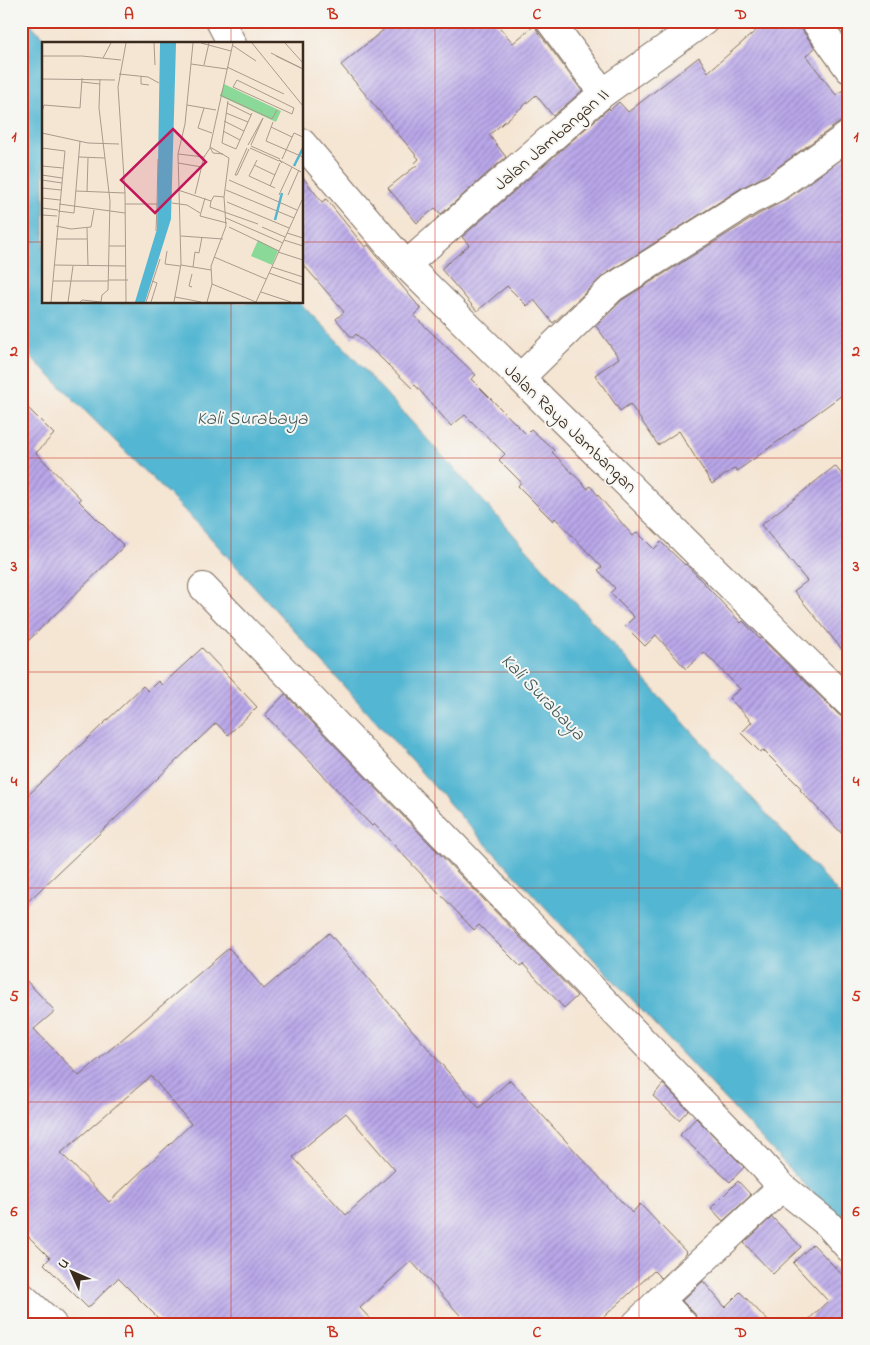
<svg xmlns="http://www.w3.org/2000/svg" width="870" height="1345" viewBox="0 0 870 1345" font-family="'Indie Flower',sans-serif">
<defs>
<pattern id="building-hatch" width="6" height="6" patternUnits="userSpaceOnUse" patternTransform="scale(1.25)"><rect width="6" height="6" fill="#b9a7ea"/><path d="M-1 1l2-2M0 6l6-6M5 7l2-2" fill="none" stroke="#9888bd"/></pattern>
</defs>
<rect width="100%" height="100%" fill="#f6f6f2"/>
<filter id="ink" filterUnits="userSpaceOnUse"><feTurbulence type="fractalNoise" baseFrequency=".02" numOctaves="2"/><feDisplacementMap in="SourceGraphic" scale="10" xChannelSelector="R" yChannelSelector="G"/><feConvolveMatrix kernelMatrix="1 2 1 2 8 2 1 2 1" color-interpolation-filters="sRGB"/></filter>
<filter id="wash" filterUnits="userSpaceOnUse"><feTurbulence type="fractalNoise" baseFrequency=".0096" numOctaves="4" result="noise"/><feDisplacementMap in="SourceGraphic" scale="20" xChannelSelector="R" yChannelSelector="G"/><feGaussianBlur stdDeviation="1.12" result="paint"/><feColorMatrix in="noise" values="0 0 0 0 0 0 0 0 0 0 0 0 0 0 0 0 0 1.4 0 .05"/><feComposite in="paint" operator="in"/></filter>
<g filter="url(#wash)">
<rect width="100%" height="100%" fill="#f5e5d3"/>
<polygon fill="#53b6d2" stroke="#477078" points="21,21 28,21 49,44 44,44 44,302 300,303 351,355 849,905 849,1232 483,841 200,526 21,347"/>
<g id="blocks">
<g fill="url(#building-hatch)" fill-rule="evenodd">
<polygon points="394,21 494,21 513,43 535,25 537,30 582,91 553,116 536,95 489,135 506,157 441,214 435,208 417,223 388,188 417,165 415,163 419,159 341,65"/>
<polygon points="767,21 800,21 802,30 815,48 806,56 836,95 849,86 849,120 840,122 767,175 743,187 604,275 553,323 534,300 527,306 507,286 477,311 441,269 469,245 462,237 609,108 610,110 619,102 628,112 699,57 708,72"/>
<polygon points="849,154 849,390 737,471 735,468 712,484 679,431 658,445 630,404 620,411 595,375 619,358 596,326 622,300 759,214 784,201"/>
<polygon points="302,176 322,202 326,199 365,247 368,245 421,309 414,316 476,375 471,379 526,434 531,429 554,450 552,452 588,489 590,486 633,536 637,532 654,549 661,542 685,565 686,564 741,623 743,621 760,639 761,638 838,714 849,723 849,841 800,790 801,788 763,750 760,752 741,733 752,722 729,698 740,689 704,652 686,669 656,635 645,646 625,626 634,617 610,593 615,588 598,570 602,567 555,518 553,521 518,486 521,482 499,460 505,454 465,415 451,426 415,385 412,388 356,334 352,338 336,319 344,312 302,263"/>
<polygon points="21,401 54,434 36,453 81,499 79,501 124,546 21,648"/>
<polygon points="835,466 849,483 849,658 794,591 807,581 761,525"/>
<polygon points="202,648 257,707 228,735 216,723 21,908 21,802 143,686 148,691 158,681 162,685"/>
<polygon points="285,694 577,996 564,1008 523,964 520,966 479,925 474,930 374,824 372,826 265,715"/>
<path d="M 329,933 L 479,1108 L 510,1080 L 632,1213 L 640,1204 L 687,1253 L 661,1278 L 654,1271 L 596,1324 L 468,1324 L 411,1261 L 360,1308 L 375,1324 L 164,1324 L 118,1278 L 88,1308 L 44,1264 L 50,1258 L 21,1229 L 21,975 L 55,1011 L 34,1029 L 79,1076 L 229,948 L 264,989 ZM 151,1076 L 191,1124 L 109,1202 L 61,1153 ZM 346,1113 L 395,1170 L 346,1215 L 293,1157 Z"/>
<polygon points="663,1084 688,1110 679,1120 653,1096"/>
<polygon points="696,1118 744,1167 730,1182 680,1135"/>
<polygon points="738,1181 751,1195 723,1221 711,1208"/>
<polygon points="772,1217 801,1247 773,1274 744,1243"/>
<polygon points="813,1244 849,1282 849,1324 804,1324 828,1301 793,1263"/>
<polygon points="703,1281 725,1307 740,1292 771,1324 698,1324 695,1314 682,1301"/>
</g>
</g>
</g>
<g filter="url(#ink)">
<use href="#blocks" fill-opacity="0" stroke="#7c6b5d" stroke-width="1"/>
<g fill="none" stroke-linecap="round" stroke-linejoin="round">
<g stroke="#7c6b5d" stroke-width="30">
<g id="minor">
<polyline points="550,21 603,93"/>
<polyline points="815,21 849,69"/>
<polyline points="406,265 603,93 704,21"/>
<polyline points="520,378 612,288 751,200 775,188 849,135"/>
<polyline points="203,587 758,1160 782,1187 660,1300 636,1324"/>
<polyline points="782,1187 827,1223 849,1248"/>
<polyline points="660,1300 683,1324"/>
</g>
</g>
<g stroke="#7c6b5d" stroke-width="30">
<g id="secondary">
<polyline points="220,21 232,44"/>
<polyline points="302,143 406,265 849,703"/>
</g>
</g>
<g stroke="#7c6b5d" stroke-width="30">
<polyline id="primary" points="21,1296 52,1324"/>
</g>
<use href="#minor" stroke="#fff" stroke-width="28"/>
<use href="#secondary" stroke="#fff" stroke-width="28"/>
<use href="#primary" stroke="#fff" stroke-width="28"/>
</g>
</g>
<path fill="none" stroke="#c8321e" stroke-width="1" stroke-opacity="0.55" d="M 231,21 L 231,44M 435,21 L 435,1324M 639,21 L 639,1324M 21,242 L 44,242M 302,242 L 849,242M 231,302 L 231,1324M 21,458 L 849,458M 21,672 L 849,672M 21,888 L 849,888M 21,1102 L 849,1102"/>
<g text-anchor="middle" stroke-width="4" stroke-linejoin="round" paint-order="stroke">
<g font-size="18" fill="#3b2a1e" stroke="#f6f6f2">
<text transform="translate(551 139) rotate(-41)" y="6">Jalan Jambangan II</text>
<text transform="translate(571 428) rotate(44)" y="6">Jalan Raya Jambangan</text>
</g>
<g font-size="19" font-style="italic" fill="#435b5d" stroke="#f6f6f2">
<text x="252" y="424">Kali Surabaya</text>
<text transform="translate(544 696) rotate(46)" y="7">Kali Surabaya</text>
</g>
</g>
<g transform="translate(42 42)">
<rect width="261" height="261" fill="#f5e5d3"/>
<path d="M 182,42 L 239,69 L 234,80 L 178,54 ZM 216,198 L 236,209 L 230,223 L 209,214 Z" fill="#8bd998"/>
<path d="M 118,1 L 134,1 L 129,177 L 103,260 L 93,260 L 115,187 Z" fill="#53b6d2"/>
<path fill="none" stroke="#53b6d2" stroke-width="2.5" d="M 252,124 L 261,106M 233,178 L 240,151"/>
<path fill="none" stroke="#ab9a8b" stroke-width="1" d="M 84,1 L 76,45 L 83,151 L 84,260M 112,1 L 113,23M 159,1 L 189,9M 210,1 L 261,64M 243,1 L 261,21M 190,3 L 214,19M 229,11 L 259,26M 0,14 L 40,14 L 79,18M 234,14 L 261,27M 61,16 L 69,1M 149,22 L 185,27M 162,23 L 167,1M 185,25 L 242,52M 77,32 L 106,35 L 117,41M 99,34 L 99,42 L 107,43M 0,37 L 73,38M 58,37 L 57,66 L 68,159 L 66,248 L 60,253 L 59,260M 195,38 L 252,66 L 250,72 L 191,45 ZM 40,40 L 58,42M 178,53 L 230,77 L 235,68M 186,59 L 180,101 L 194,107 L 210,71M 185,61 L 209,73M 145,63 L 174,68M 162,66 L 156,86 L 170,91M 0,70 L 2,63 L 38,66 L 40,36M 184,71 L 206,80M 182,79 L 202,89M 231,80 L 224,99 L 261,115M 229,85 L 250,95M 181,89 L 198,98M 0,91 L 46,101 L 77,102M 206,103 L 221,76M 209,103 L 221,76M 209,104 L 238,117M 0,106 L 23,109 L 9,260M 205,106 L 193,133 L 195,133 L 207,107M 208,106 L 237,119M 136,112 L 162,115M 181,112 L 171,111 L 168,105 L 191,1M 37,115 L 63,116M 240,117 L 252,91 L 261,95M 215,118 L 207,134 L 233,146M 136,121 L 160,125M 240,121 L 237,118 L 259,130M 212,123 L 233,133M 0,124 L 21,126M 0,133 L 20,136M 0,138 L 20,141M 187,138 L 255,168M 228,144 L 238,121M 0,146 L 19,148M 136,148 L 169,159M 184,148 L 252,176M 34,149 L 83,151M 45,150 L 46,116M 153,152 L 162,115 L 168,106M 237,153 L 250,125M 246,153 L 257,128M 0,156 L 18,158M 163,156 L 158,174 L 185,181M 169,159 L 168,165 L 216,182M 169,159 L 172,154 L 182,155M 185,160 L 247,186M 130,161 L 145,163 L 158,171M 17,162 L 83,171M 83,162 L 115,162 L 116,117M 0,166 L 16,168M 16,169 L 32,171 L 38,99M 0,173 L 15,174M 184,176 L 241,201M 14,184 L 29,187 L 49,185 L 52,168M 187,185 L 237,209M 220,185 L 243,195M 45,186 L 46,224M 114,189 L 115,162M 245,191 L 261,196M 139,194 L 181,197M 14,197 L 45,197M 242,198 L 261,204M 67,204 L 84,204M 125,209 L 123,222 L 138,224M 236,210 L 261,218M 172,215 L 224,237M 12,223 L 84,224M 139,223 L 169,228M 151,225 L 153,210 L 157,211 L 160,195M 230,225 L 261,235M 227,231 L 261,243M 150,232 L 147,244 L 150,245M 66,238 L 86,238M 11,239 L 66,239M 170,242 L 214,260M 219,250 L 249,260M 133,255 L 159,260M 26,260 L 31,224M 38,260 L 40,258 L 59,260M 104,260 L 118,217M 109,260 L 115,241 L 110,239M 132,260 L 139,222 L 136,112 L 143,82 L 151,1M 165,260 L 170,242 L 169,224 L 184,184 L 182,155 L 187,116 L 168,105M 214,260 L 261,156"/>
<path fill="#c2185b" fill-opacity="0.15" stroke="#c2185b" stroke-width="2.5" d="M 131,87 L 164,120 L 113,171 L 79,138 Z"/>
<rect width="261" height="261" fill="none" stroke="#3b2a1e" stroke-width="2.5"/>
</g>
<rect width="870" height="1345" fill="none" stroke="#f6f6f2" stroke-width="55"/>
<g transform="translate(72 1272) rotate(315)" stroke="#f6f6f2" stroke-width="4" paint-order="stroke">
<path d="M0-4L9 19L0 12L-9 19Z" fill="#3b2a1e"/>
<text y="-8" font-size="14" font-weight="bold" text-anchor="middle" fill="#3b2a1e">U</text>
</g>
<rect x="28" y="28" width="814" height="1290" fill="none" stroke="#c8321e" stroke-width="2"/>
<g font-size="16" text-anchor="middle" font-weight="bold" fill="#c8321e">
<text x="129" y="19">A</text>
<text x="333" y="19">B</text>
<text x="537" y="19">C</text>
<text x="741" y="19">D</text>
<text x="14" y="141">1</text>
<text x="856" y="141">1</text>
<text x="14" y="356">2</text>
<text x="856" y="356">2</text>
<text x="14" y="571">3</text>
<text x="856" y="571">3</text>
<text x="14" y="786">4</text>
<text x="856" y="786">4</text>
<text x="14" y="1001">5</text>
<text x="856" y="1001">5</text>
<text x="14" y="1216">6</text>
<text x="856" y="1216">6</text>
<text x="129" y="1337">A</text>
<text x="333" y="1337">B</text>
<text x="537" y="1337">C</text>
<text x="741" y="1337">D</text>
</g>
</svg>
